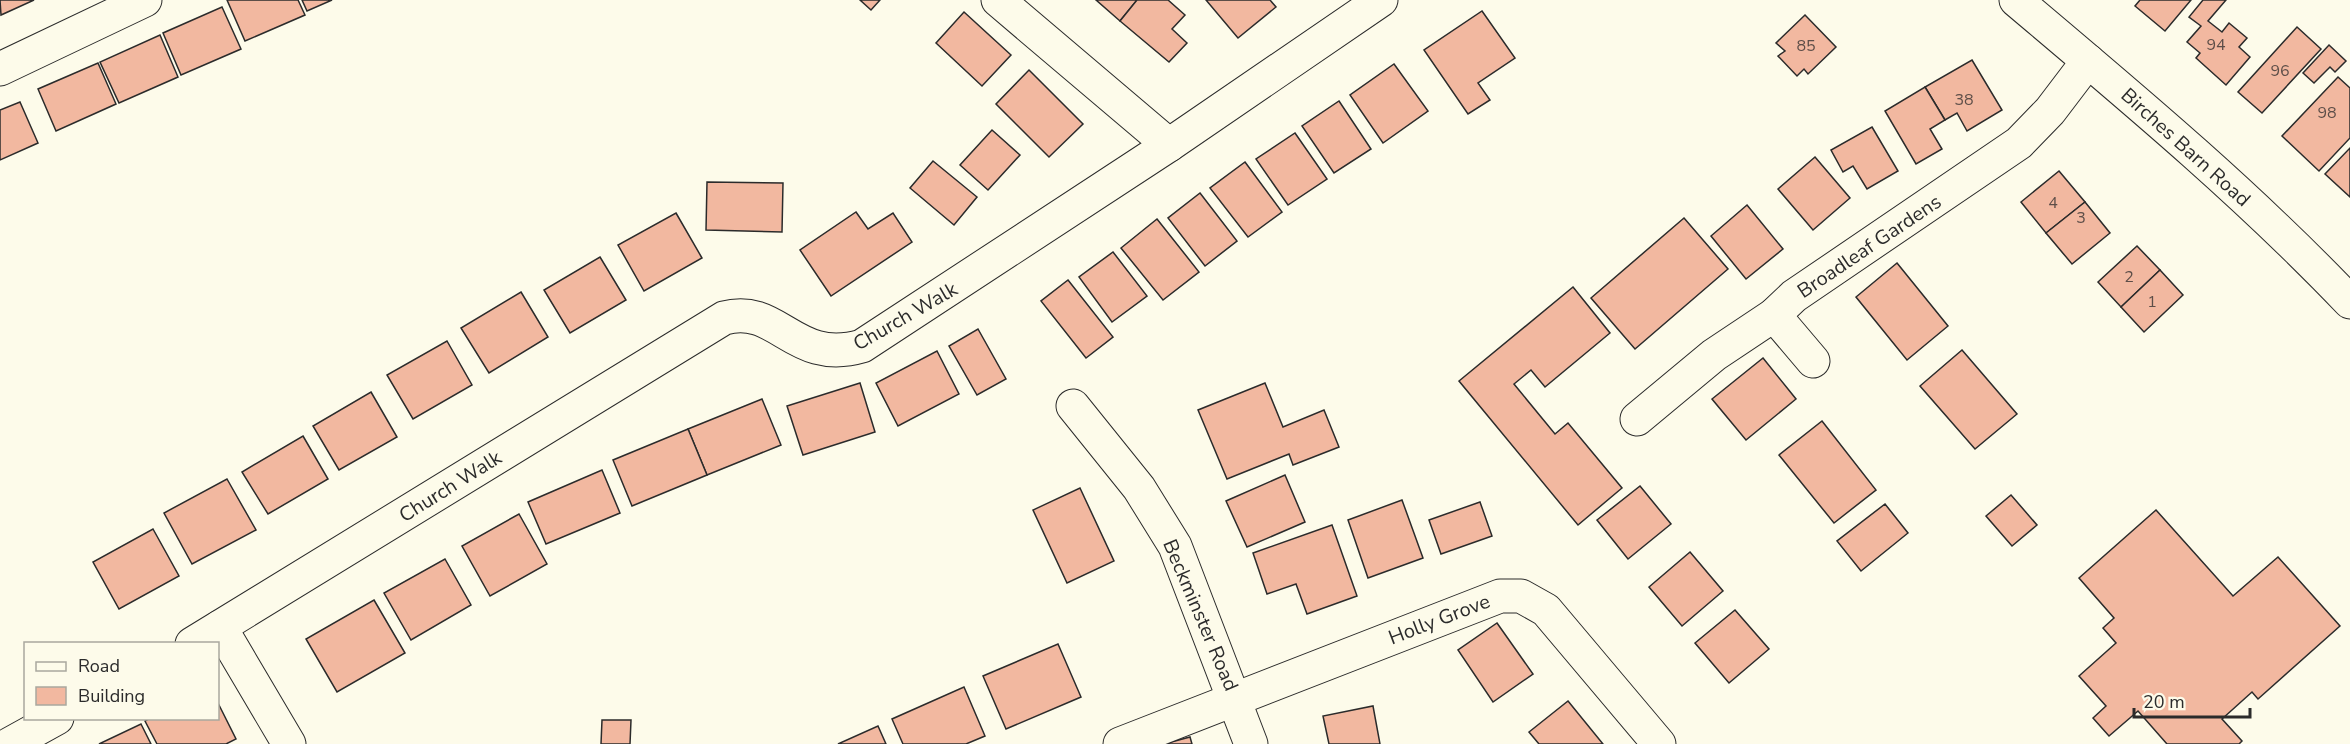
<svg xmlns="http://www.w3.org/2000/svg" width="2350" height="744" viewBox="0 0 2350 744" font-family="'Nunito Sans',sans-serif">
<rect width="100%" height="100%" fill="#fdfbea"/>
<g fill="#f2b8a0" stroke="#2b2b2b" stroke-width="1.5">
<polygon points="0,0 34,0 1,15"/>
<polygon points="227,0 298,0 305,15 245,41"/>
<polygon points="302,0 332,0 307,11"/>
<polygon points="860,0 880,0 871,10"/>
<polygon points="1096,0 1137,0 1120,21"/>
<polygon points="1137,0 1168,0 1185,15 1172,29 1187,43 1169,62 1120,21"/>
<polygon points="1206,0 1270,0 1276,7 1238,38"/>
<polygon points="2140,0 2191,0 2165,31 2135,6"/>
<polygon points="2203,0 2226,0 2208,21 2222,32 2229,23 2247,38 2239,47 2250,57 2226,85 2196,58 2200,53 2187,42 2201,26 2189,17"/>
<polygon points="222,7 241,49 181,75 163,33"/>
<polygon points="1482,11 1515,58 1478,83 1490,100 1468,114 1424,50"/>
<polygon points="964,12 1011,55 982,86 936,43"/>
<polygon points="1805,15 1836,47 1808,74 1804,69 1797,76 1778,56 1785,51 1776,43"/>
<polygon points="2297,27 2321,49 2262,113 2238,92"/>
<polygon points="160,35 178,77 119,103 100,62"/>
<polygon points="2329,45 2346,61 2335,72 2330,67 2314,83 2303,73"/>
<polygon points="1972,60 2002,110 1967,131 1957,113 1945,120 1925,87"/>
<polygon points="98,63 116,104 56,131 38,89"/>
<polygon points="1394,64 1428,111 1383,143 1350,95"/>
<polygon points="1029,70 1083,124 1049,157 996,104"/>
<polygon points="2338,77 2350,88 2350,138 2319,171 2282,136"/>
<polygon points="1925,87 1945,120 1930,129 1942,149 1916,164 1885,111"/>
<polygon points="1339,101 1371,149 1334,173 1302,126"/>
<polygon points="20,102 38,143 0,160 0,110"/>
<polygon points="1872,127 1898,171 1867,189 1853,166 1843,172 1831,150"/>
<polygon points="992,130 1020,155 988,190 960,165"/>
<polygon points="1295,133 1327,179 1288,205 1256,159"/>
<polygon points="2350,148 2350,197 2325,174"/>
<polygon points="1815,157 1850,198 1813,230 1778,189"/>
<polygon points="933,161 977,197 954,225 910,188"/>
<polygon points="1245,162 1282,212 1248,237 1210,188"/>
<polygon points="2059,171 2085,202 2046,233 2021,202"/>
<polygon points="707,182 783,183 782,232 706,230"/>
<polygon points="1200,193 1237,241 1205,266 1168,218"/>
<polygon points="2085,202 2110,233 2072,264 2046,233"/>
<polygon points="1747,205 1783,249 1746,279 1711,236"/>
<polygon points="856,212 868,229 893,213 912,242 831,296 800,250"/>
<polygon points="676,213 702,258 644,291 618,245"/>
<polygon points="1684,218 1728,269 1635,349 1591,298"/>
<polygon points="1157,219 1199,272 1163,300 1121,248"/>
<polygon points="2137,246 2160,270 2121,307 2098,282"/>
<polygon points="1113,252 1147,296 1112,322 1079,277"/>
<polygon points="600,257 626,300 570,333 544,290"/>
<polygon points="1897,263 1948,326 1907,360 1856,297"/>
<polygon points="2160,270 2183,295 2144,332 2121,307"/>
<polygon points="1068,280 1113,337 1086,358 1041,301"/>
<polygon points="1573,287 1610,333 1545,387 1531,370 1514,384 1555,434 1568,423 1622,488 1578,525 1459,381"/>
<polygon points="521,292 548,337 489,373 461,328"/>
<polygon points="978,329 1006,379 977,395 949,346"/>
<polygon points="447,341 472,385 413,419 387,375"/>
<polygon points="1962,350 2017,414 1975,449 1920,386"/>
<polygon points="937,351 959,394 898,426 876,383"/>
<polygon points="1763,358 1796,399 1746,440 1712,399"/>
<polygon points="860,383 875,432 803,455 787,406"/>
<polygon points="1265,383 1283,427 1324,410 1339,447 1293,465 1289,454 1227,479 1198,410"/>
<polygon points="371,392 397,437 339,470 313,426"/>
<polygon points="762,399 781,445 707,475 688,429"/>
<polygon points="1822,421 1876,490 1834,523 1779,455"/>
<polygon points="688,429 707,475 632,506 613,460"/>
<polygon points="303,436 328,479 268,514 242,472"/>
<polygon points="602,470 620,513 546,544 528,502"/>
<polygon points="1285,475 1305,522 1247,547 1226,501"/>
<polygon points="227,479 256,530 192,564 164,513"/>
<polygon points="1640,486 1671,524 1628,559 1597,520"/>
<polygon points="1080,488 1114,561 1067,583 1033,510"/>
<polygon points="2011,495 2037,525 2012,546 1986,516"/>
<polygon points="1402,500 1423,558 1368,578 1348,520"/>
<polygon points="1480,502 1492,536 1441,554 1429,520"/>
<polygon points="1885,504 1908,533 1861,571 1837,541"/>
<polygon points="2156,510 2233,596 2278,557 2340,626 2258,699 2252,692 2222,719 2242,741 2239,744 2167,744 2138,711 2109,736 2093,718 2106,706 2079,676 2116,643 2103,628 2114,618 2079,578"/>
<polygon points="519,514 547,564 490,596 462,546"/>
<polygon points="1332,525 1357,596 1307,614 1296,584 1267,594 1253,553"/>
<polygon points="153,529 179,576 119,609 93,562"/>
<polygon points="1690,552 1723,591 1682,626 1649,587"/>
<polygon points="445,559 471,605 411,640 384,593"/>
<polygon points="374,600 405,653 337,692 306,639"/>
<polygon points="1735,610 1769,649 1729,683 1695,643"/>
<polygon points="1497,623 1533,674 1493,702 1458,650"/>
<polygon points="1058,644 1081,697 1006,729 983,676"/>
<polygon points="964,687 985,736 966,744 903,744 892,719"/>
<polygon points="1568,701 1603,744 1539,744 1529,732"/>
<polygon points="218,703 236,739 226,744 157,744 145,721 150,718 218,718"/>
<polygon points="1373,706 1380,744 1329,744 1323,716"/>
<polygon points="602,720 631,720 630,744 601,744"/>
<polygon points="141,724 151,744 99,744"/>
<polygon points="878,726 886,744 838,744"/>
<polygon points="1190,737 1192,744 1164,744"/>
</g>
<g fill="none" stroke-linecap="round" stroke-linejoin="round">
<g stroke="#2b2b2b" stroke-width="35">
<g id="minor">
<polyline points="998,0 1169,145"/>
<polyline points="0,69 145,0"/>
<polyline points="1774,315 1813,361"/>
<polyline points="1073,406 1139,488 1175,546 1251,744"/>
<polyline points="1637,419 1714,355 1774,315 1794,296 2019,143 2050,111 2088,61"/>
<polyline points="220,627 289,744"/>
<path d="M 192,644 L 724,318 C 779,303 793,366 862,346 L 1169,145 L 1381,0"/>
<polyline points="10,744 57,718"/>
<polyline points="1120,744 1500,596 1521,596 1546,610 1659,744"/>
</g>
</g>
<g stroke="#2b2b2b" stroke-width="35">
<path id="major" d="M 2016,0 C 2131,97 2246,193 2350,302"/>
</g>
<use href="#minor" stroke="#fdfbea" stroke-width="33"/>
<use href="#major" stroke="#fdfbea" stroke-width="33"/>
</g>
<g text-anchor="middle" stroke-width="4.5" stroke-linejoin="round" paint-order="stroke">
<g font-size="16" fill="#5d4e48">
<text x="2216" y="50">94</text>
<text x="1806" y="51">85</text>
<text x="2280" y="76">96</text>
<text x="1964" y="105">38</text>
<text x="2327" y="118">98</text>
<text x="2053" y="208">4</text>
<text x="2081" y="223">3</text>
<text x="2129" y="282">2</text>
<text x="2152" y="307">1</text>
</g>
<g font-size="20" fill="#2b2b2b" stroke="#fdfbea">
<text transform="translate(2186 147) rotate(42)" y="7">Birches Barn Road</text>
<text transform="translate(1869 246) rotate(-34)" y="7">Broadleaf Gardens</text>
<text transform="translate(905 316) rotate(-30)" y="7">Church Walk</text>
<text transform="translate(450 486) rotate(-32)" y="7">Church Walk</text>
<text transform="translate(1201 615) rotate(67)" y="7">Beckminster Road</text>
<text transform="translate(1439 619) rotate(-21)" y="7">Holly Grove</text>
</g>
</g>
<rect x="24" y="642" width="195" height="78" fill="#fdfbea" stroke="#a9a89e" stroke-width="1.5"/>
<rect x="36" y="662" width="30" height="9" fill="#fdfbea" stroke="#a9a89e" stroke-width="1.5"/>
<text x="78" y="672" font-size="18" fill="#2b2b2b">Road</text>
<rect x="36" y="687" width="30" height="18" fill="#f2b8a0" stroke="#a9a89e" stroke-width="1.5"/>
<text x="78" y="702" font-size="18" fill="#2b2b2b">Building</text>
<path d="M2134 708v9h116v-9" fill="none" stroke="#2b2b2b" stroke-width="3"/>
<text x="2143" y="708" font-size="18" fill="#2b2b2b" stroke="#fdfbea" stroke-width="4.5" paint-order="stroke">20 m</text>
</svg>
